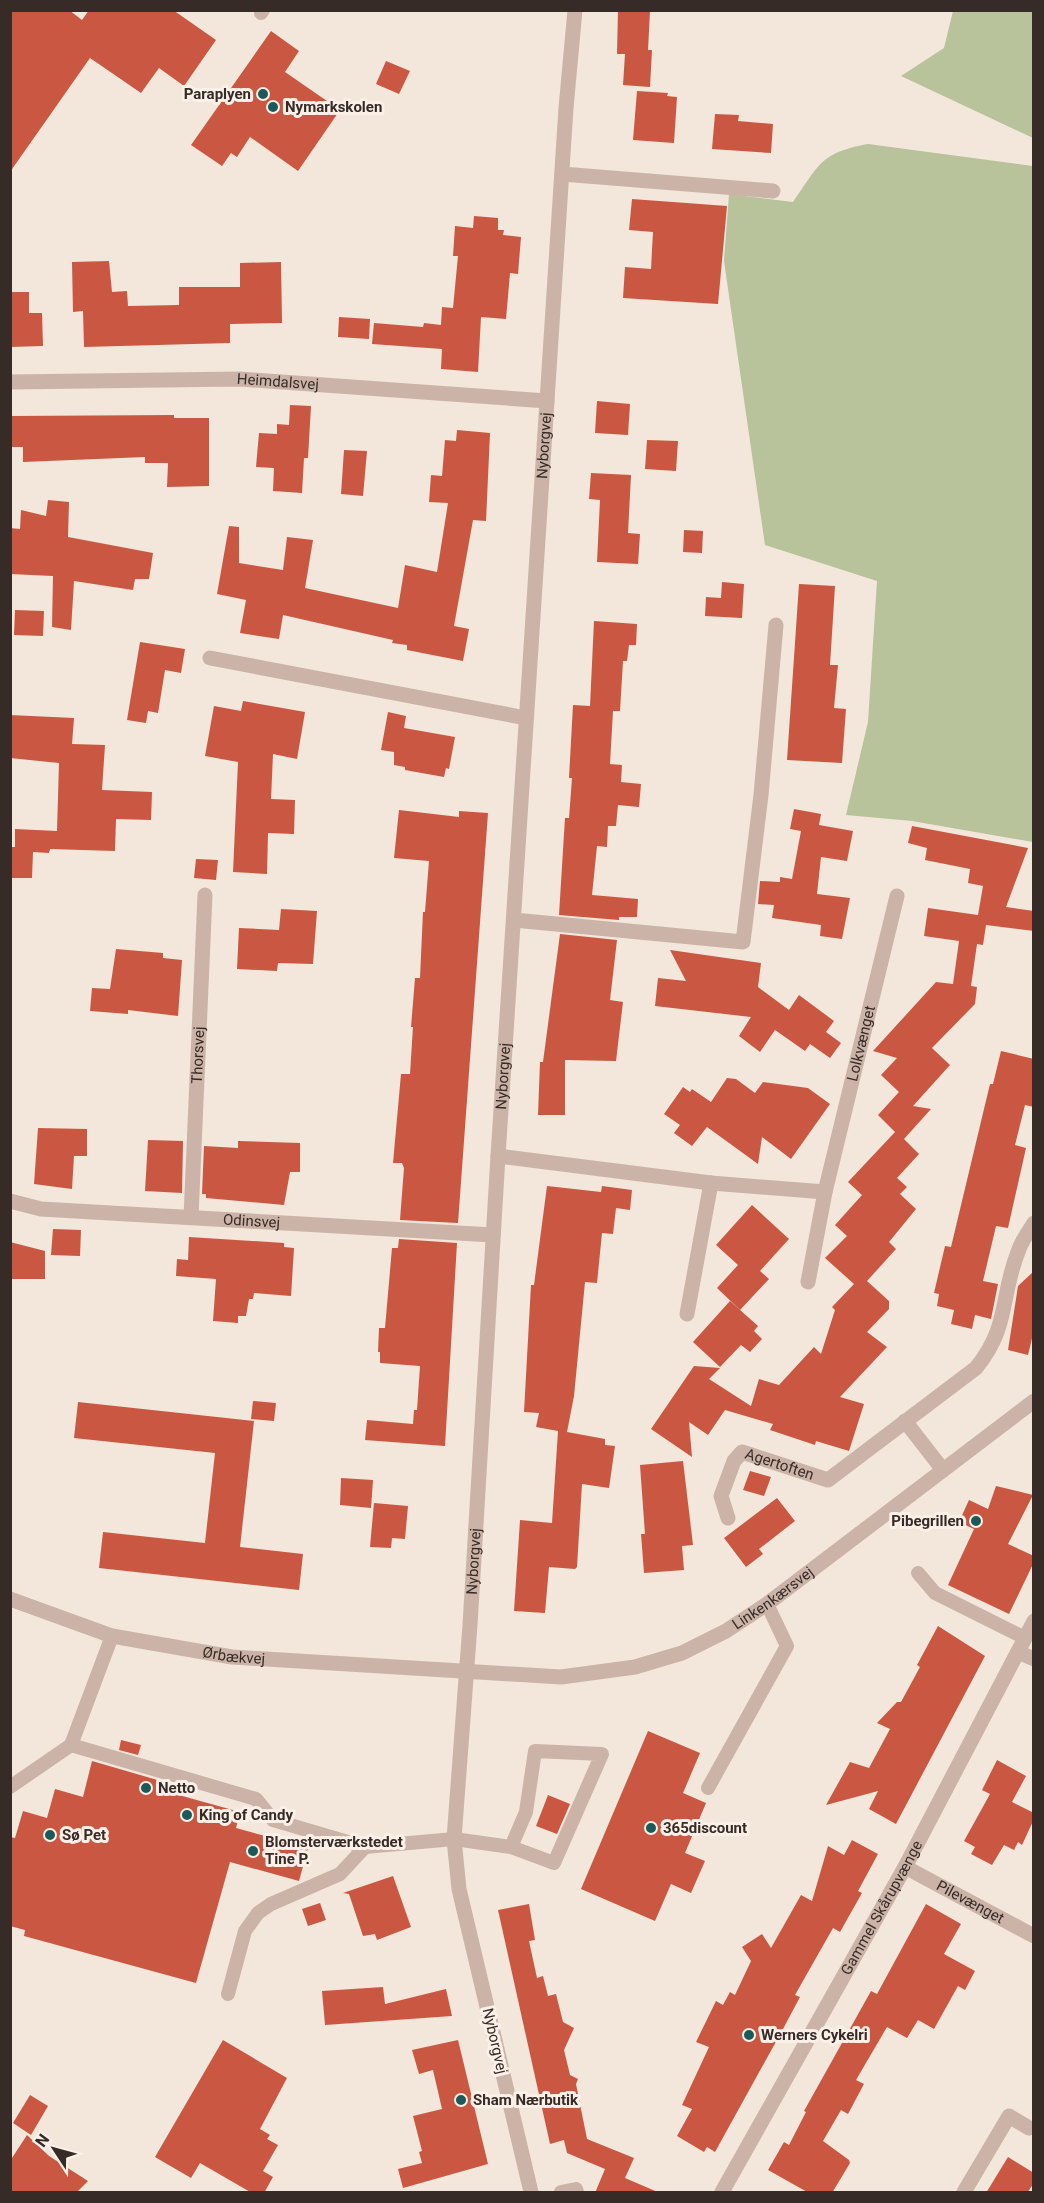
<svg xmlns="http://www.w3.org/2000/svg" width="1044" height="2203" viewBox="0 0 1044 2203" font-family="Roboto,sans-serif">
<rect width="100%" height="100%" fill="#f3e6db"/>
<g fill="#b8c29b">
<polygon points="953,11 1033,11 1033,138 901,76 944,48"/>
<path d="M 868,144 L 1033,166 L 1033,842 L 912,821 L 846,815 L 868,722 L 877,581 L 765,545 L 724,261 L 729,194 L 793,202 C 820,164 820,153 868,144 Z"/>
</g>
<g fill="#ca5742">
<polygon points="10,10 69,10 82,20 89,10 173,10 216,40 184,86 159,68 141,93 90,58 10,172"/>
<polygon points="618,10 650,11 648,50 652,50 650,87 623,85 625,54 617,54"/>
<polygon points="271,31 299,51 285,72 340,110 298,171 250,137 237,157 231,153 222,166 191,145"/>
<polygon points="386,61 410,71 399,94 376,84"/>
<polygon points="637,91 668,93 667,96 677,97 674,143 633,140"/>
<polygon points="715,114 739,115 738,121 773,124 771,153 712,149"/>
<polygon points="632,199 727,206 718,304 623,298 625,267 651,269 653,232 629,230"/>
<polygon points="474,216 498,218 498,230 504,230 503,235 521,237 518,274 510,273 506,319 481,317 478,372 441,369 442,349 372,344 374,323 423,327 424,323 441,325 442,307 453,308 458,256 453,256 455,226 473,228"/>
<polygon points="109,261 112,292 127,291 128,306 179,305 179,287 240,287 240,263 281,262 282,323 230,324 230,343 84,347 83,311 73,312 72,262"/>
<polygon points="10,292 29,292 29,313 42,313 43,346 10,347"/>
<polygon points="339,317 370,319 369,339 338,337"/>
<polygon points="597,401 630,404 628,435 595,433"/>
<polygon points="290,405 311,406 308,458 304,458 302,493 273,491 274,468 256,467 259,433 277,434 277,424 289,425"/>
<polygon points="174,415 174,418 209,418 209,486 167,487 168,463 145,463 145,457 23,462 23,447 10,447 10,416"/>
<polygon points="457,430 490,433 486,521 473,520 454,626 469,629 463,661 407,650 407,645 392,643 393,640 283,615 279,639 240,633 246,600 217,594 229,526 239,527 239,563 283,570 287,537 313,540 305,588 398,608 405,565 437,572 448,503 429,502 431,475 442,476 445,440 456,441"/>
<polygon points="647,440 678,441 676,471 645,469"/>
<polygon points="344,450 367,451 363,496 341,494"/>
<polygon points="591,473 631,475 628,533 640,534 638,564 597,562 600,500 589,499"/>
<polygon points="48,500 69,502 68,537 153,553 149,579 135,579 133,590 74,581 71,630 52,627 53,576 10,574 10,528 20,529 21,510 46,516"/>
<polygon points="684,530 703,531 702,553 683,552"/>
<polygon points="722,582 744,584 742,618 705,616 706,597 721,598"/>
<polygon points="799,584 835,586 830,665 838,665 834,708 846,709 842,763 787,760"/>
<polygon points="15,610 44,611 43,636 14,635"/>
<polygon points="594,621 637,624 636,645 629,645 627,661 623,661 620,711 613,711 610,764 622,765 621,782 641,784 639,807 618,805 616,826 608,826 607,847 597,846 592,895 638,899 637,917 619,917 619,920 559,915 565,818 569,818 572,778 569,778 573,705 590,706"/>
<polygon points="140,642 185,649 181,673 165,670 158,713 148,711 146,723 127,720"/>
<polygon points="243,701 305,712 297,759 273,754 271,799 295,800 294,834 268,833 267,874 233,872 238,762 205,756 214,706 241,711"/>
<polygon points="388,712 406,716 404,728 455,737 449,769 446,768 444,777 405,770 405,767 394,765 394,752 381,750"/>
<polygon points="10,715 74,718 72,744 105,745 102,790 152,792 151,820 116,819 115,851 50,849 49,853 33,852 32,878 10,878 10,847 15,847 15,829 57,831 59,763 10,758"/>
<polygon points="794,809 821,814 819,825 853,831 847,861 821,857 817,894 850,898 842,939 820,936 821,925 772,918 774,905 758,904 760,881 780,882 780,877 792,879 801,831 790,829"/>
<polygon points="399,810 459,817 459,811 488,813 458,1223 400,1220 404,1168 402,1163 393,1163 401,1074 410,1074 413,1027 411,1027 415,978 420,978 423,912 425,912 429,861 394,858"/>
<polygon points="912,826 1028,848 1006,907 1034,911 1034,931 986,925 983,945 977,944 971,986 977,987 975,1004 932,1048 950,1065 913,1106 931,1109 904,1139 919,1154 897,1178 907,1187 900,1194 916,1209 889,1242 896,1249 867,1281 889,1301 889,1309 867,1332 887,1347 840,1397 864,1404 849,1451 816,1441 815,1445 770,1430 773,1424 725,1410 708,1435 689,1422 692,1457 651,1429 694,1366 720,1368 709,1379 751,1406 759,1379 779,1385 814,1347 821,1354 835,1310 832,1307 854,1284 825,1258 847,1236 835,1225 862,1195 848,1182 895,1132 878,1115 899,1092 881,1075 897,1058 873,1051 936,982 953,984 959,941 924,936 928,908 978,915 983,886 968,883 970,869 925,860 927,848 908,843"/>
<polygon points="196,859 218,860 216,880 194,878"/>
<polygon points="281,909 317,911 313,964 278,963 277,971 237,969 239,928 279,930"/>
<polygon points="560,934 617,940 610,1000 623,1002 616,1061 565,1060 565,1115 538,1115 540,1062 543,1062"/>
<polygon points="116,949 163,953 163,958 182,960 178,1016 128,1010 128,1014 90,1011 92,988 110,989"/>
<polygon points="670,950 761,963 758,987 789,1010 799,995 834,1021 826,1032 841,1043 830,1058 810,1044 805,1051 775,1030 760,1052 739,1036 751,1017 655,1006 658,978 686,981"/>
<polygon points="1001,1051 1034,1059 1034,1107 1025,1105 1015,1145 1026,1148 1008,1228 996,1226 983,1281 998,1284 991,1319 975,1315 972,1329 951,1324 954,1310 937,1306 939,1294 934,1293 945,1246 951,1247 990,1084 993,1084"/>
<polygon points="727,1078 736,1079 755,1093 763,1082 808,1088 830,1104 791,1159 762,1137 758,1164 707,1127 692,1146 674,1133 680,1125 664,1114 683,1087 690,1092 692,1089 711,1102"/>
<polygon points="38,1128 87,1129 87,1156 74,1156 72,1189 34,1184"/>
<polygon points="148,1140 183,1141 182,1193 145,1191"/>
<polygon points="238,1141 300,1143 300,1172 290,1172 284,1205 206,1198 206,1194 202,1194 204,1146 238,1148"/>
<polygon points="547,1186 601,1192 602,1186 632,1190 630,1210 616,1208 613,1234 602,1233 597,1283 585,1282 574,1396 567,1432 605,1439 605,1445 615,1446 609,1488 582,1484 577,1567 575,1569 549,1567 545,1613 514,1611 520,1520 552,1523 558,1431 536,1427 539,1413 524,1412 531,1285 534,1285"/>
<polygon points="752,1205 789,1239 760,1271 769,1279 740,1310 717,1288 738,1265 716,1245"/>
<polygon points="53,1229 81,1230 80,1256 51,1255"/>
<polygon points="189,1237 284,1243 284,1247 294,1248 291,1296 254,1293 253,1299 249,1299 246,1316 238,1316 238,1323 213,1321 216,1279 176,1276 177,1259 188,1260"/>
<polygon points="399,1239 457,1243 445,1446 365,1440 367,1420 413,1424 414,1410 417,1410 420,1366 380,1363 380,1352 378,1352 379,1328 385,1328 392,1248 398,1248"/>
<polygon points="10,1242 45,1251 45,1279 10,1279"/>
<polygon points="1034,1271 1034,1330 1028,1355 1008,1350 1018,1286"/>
<polygon points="730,1301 758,1326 754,1331 762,1339 750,1352 741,1345 720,1367 693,1342"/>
<polygon points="253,1401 276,1403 274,1421 251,1419"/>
<polygon points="78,1402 254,1421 240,1547 303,1554 299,1590 99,1568 103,1532 205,1543 215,1453 74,1438"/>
<polygon points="683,1461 693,1545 682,1546 684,1570 644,1573 641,1534 645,1534 640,1465"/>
<polygon points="750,1471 771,1477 764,1496 743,1490"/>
<polygon points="341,1478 373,1480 371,1508 340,1505"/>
<polygon points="996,1486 1033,1495 1008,1544 1034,1556 1034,1562 1009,1614 948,1585 974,1529 959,1522 969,1500 988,1509"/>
<polygon points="777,1498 795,1521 759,1549 763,1554 746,1567 724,1538"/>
<polygon points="374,1503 408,1506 405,1539 392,1538 391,1548 370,1547"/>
<polygon points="938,1626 985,1656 896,1824 869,1809 878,1791 826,1805 850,1762 869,1768 890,1729 877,1723 897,1702 901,1702 920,1667 917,1665"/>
<polygon points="648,1731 700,1753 683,1793 706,1803 685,1853 705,1861 691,1893 671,1884 655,1921 581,1889"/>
<polygon points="121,1740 141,1745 138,1755 119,1750"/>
<polygon points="997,1760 1026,1776 1012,1802 1034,1813 1034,1819 1022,1845 1018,1842 1014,1850 1004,1845 992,1865 971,1854 975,1847 964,1841 990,1794 982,1790"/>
<polygon points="92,1761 178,1786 175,1794 240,1812 236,1828 308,1848 299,1881 230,1862 196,1983 24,1936 25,1930 10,1926 10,1837 15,1838 23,1811 47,1818 55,1789 83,1797"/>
<polygon points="548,1795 570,1804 557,1834 536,1826"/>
<polygon points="852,1840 878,1854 858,1891 862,1893 840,1932 833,1928 795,1995 800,1997 783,2029 715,2152 707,2147 704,2152 677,2136 692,2109 682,2105 709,2047 696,2042 716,2001 723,2005 730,1992 735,1995 751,1961 742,1947 762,1934 771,1948 801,1895 812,1901 828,1846 844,1855"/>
<polygon points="393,1876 411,1927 377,1940 375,1934 363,1936 349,1894 343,1893"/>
<polygon points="320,1903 326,1920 308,1926 302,1909"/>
<polygon points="529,1904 535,1940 529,1941 537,1978 543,1976 548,1996 556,1994 563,2022 574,2028 564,2050 570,2075 578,2079 576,2084 587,2139 634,2158 625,2178 660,2193 595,2193 605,2169 567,2153 564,2140 550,2144 498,1910"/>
<polygon points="926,1904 961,1924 944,1954 975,1971 965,1990 958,1986 934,2029 918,2020 907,2038 887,2027 856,2080 864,2084 848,2114 841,2110 823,2141 849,2160 850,2163 832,2193 809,2193 768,2170 784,2142 789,2145 806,2112 804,2111 871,1991 877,1994"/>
<polygon points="383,1987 385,2004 446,1989 452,2016 325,2025 322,1991"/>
<polygon points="223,2040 287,2078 260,2129 270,2135 267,2139 278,2145 263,2171 273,2177 264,2193 252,2193 200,2163 191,2178 155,2157"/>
<polygon points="458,2040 488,2164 403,2188 398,2169 422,2163 419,2152 422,2151 413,2116 442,2109 433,2070 419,2074 412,2050"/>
<polygon points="30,2095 48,2106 31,2135 13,2123"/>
<polygon points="27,2135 49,2156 88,2181 76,2193 10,2193 10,2161"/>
<polygon points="1008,2157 1034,2173 1034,2183 1027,2193 986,2193"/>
</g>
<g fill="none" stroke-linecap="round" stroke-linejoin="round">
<g stroke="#cbb4a7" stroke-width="14">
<polyline points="261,13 263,10"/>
<polyline points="918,1573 935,1593 1025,1638"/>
<polyline points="71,1745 256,1799 273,1820 365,1847 454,1839 511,1847 526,1812 535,1751 602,1754 554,1863 511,1847"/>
<polyline points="10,1787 71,1745 112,1636"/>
<polyline points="708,1788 787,1646 767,1604"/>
<polyline points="228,1994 245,1931 258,1913 271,1904 340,1874 365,1847"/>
<polyline points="561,2192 576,2189 577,2192"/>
</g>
<g stroke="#cbb4a7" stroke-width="15">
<polyline points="562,174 773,191"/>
<path id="s1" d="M 10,382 L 240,379 L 547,401"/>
<polyline points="210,658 526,718"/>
<polyline points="514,920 743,942 761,795 776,625"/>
<path id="s2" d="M 498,1156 L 711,1183 L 825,1192 L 897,896"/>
<path id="s3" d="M 10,1201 L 41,1209 L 493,1235"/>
<path id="s4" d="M 191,1217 L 205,895"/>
<polyline points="808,1282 825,1192"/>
<polyline points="687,1314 711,1183"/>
<polyline points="905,1421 943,1470"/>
<path id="s5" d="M 728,1518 L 721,1496 L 734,1461 L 742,1452 L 828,1480 L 976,1368 C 1010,1326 1000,1297 1018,1252 C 1021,1242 1028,1232 1034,1223"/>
<polyline points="1018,1652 1034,1659"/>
<path id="s6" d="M 905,1867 L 1034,1936"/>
<path id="s7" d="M 722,2192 L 905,1867 L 1034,1621"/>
<polyline points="964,2192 1009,2116 1029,2128"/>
</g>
<g stroke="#cbb4a7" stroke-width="15">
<path id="s8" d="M 10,1599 L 112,1636 L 232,1657 L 561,1677 L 635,1667 L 682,1653 L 726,1631 L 767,1604 L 1034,1401"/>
<path id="s9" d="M 531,2192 L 459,1889 L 454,1839 L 470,1625 L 498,1156 L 566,108 L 575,10"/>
</g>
</g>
<g fill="#1c5a59" stroke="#faf0e8" stroke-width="2">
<circle cx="263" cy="94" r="6"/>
<circle cx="273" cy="107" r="6"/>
<circle cx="976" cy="1521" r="6"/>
<circle cx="146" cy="1788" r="6"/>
<circle cx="187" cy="1815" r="6"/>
<circle cx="651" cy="1828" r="6"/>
<circle cx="50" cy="1835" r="6"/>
<circle cx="253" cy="1851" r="6"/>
<circle cx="749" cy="2035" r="6"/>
<circle cx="461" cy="2100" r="6"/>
</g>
<g text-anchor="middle" stroke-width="6" stroke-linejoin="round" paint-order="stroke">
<g font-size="15" font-weight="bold" fill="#372b28" stroke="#faf0e8" text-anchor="start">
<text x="251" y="99" text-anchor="end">Paraplyen</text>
<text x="285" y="112">Nymarkskolen</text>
<text x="964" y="1526" text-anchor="end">Pibegrillen</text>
<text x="158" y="1793">Netto</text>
<text x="199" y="1820">King of Candy</text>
<text x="663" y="1833">365discount</text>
<text x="62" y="1840">Sø Pet</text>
<text x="265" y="1847">Blomsterværkstedet<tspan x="265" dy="17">Tine P.</tspan></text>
<text x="761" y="2040">Werners Cykelri</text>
<text x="473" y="2105">Sham Nærbutik</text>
</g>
<g font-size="15" fill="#372b28" stroke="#faf0e8">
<text dy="5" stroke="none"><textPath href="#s1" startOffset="268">Heimdalsvej</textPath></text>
<text dy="5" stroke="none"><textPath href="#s9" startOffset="1758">Nyborgvej</textPath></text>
<text dy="5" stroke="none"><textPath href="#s2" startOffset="482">Lolkvænget</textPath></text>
<text dy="5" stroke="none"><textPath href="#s4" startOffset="162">Thorsvej</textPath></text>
<text dy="5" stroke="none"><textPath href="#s9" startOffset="1126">Nyborgvej</textPath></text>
<text dy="5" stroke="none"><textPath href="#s3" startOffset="243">Odinsvej</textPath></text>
<text dy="5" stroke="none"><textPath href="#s5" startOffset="112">Agertoften</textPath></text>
<text dy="5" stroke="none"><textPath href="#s9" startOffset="640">Nyborgvej</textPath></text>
<text dy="5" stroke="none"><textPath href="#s8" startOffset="790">Linkenkærsvej</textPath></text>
<text dy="5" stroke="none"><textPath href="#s8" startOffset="232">Ørbækvej</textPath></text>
<text dy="5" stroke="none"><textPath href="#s6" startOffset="74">Pilevænget</textPath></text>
<text dy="5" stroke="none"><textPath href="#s7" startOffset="326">Gammel Skårupvænge</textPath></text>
<text transform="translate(495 2041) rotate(77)" y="5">Nyborgvej</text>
</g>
</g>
<rect width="1044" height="2203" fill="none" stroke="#372b28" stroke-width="24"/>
<g transform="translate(54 2149) rotate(306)" stroke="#faf0e8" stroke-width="4.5" paint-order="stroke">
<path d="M0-4.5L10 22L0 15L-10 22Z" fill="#372b28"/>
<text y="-9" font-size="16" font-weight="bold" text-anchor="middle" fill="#372b28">N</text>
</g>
</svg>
